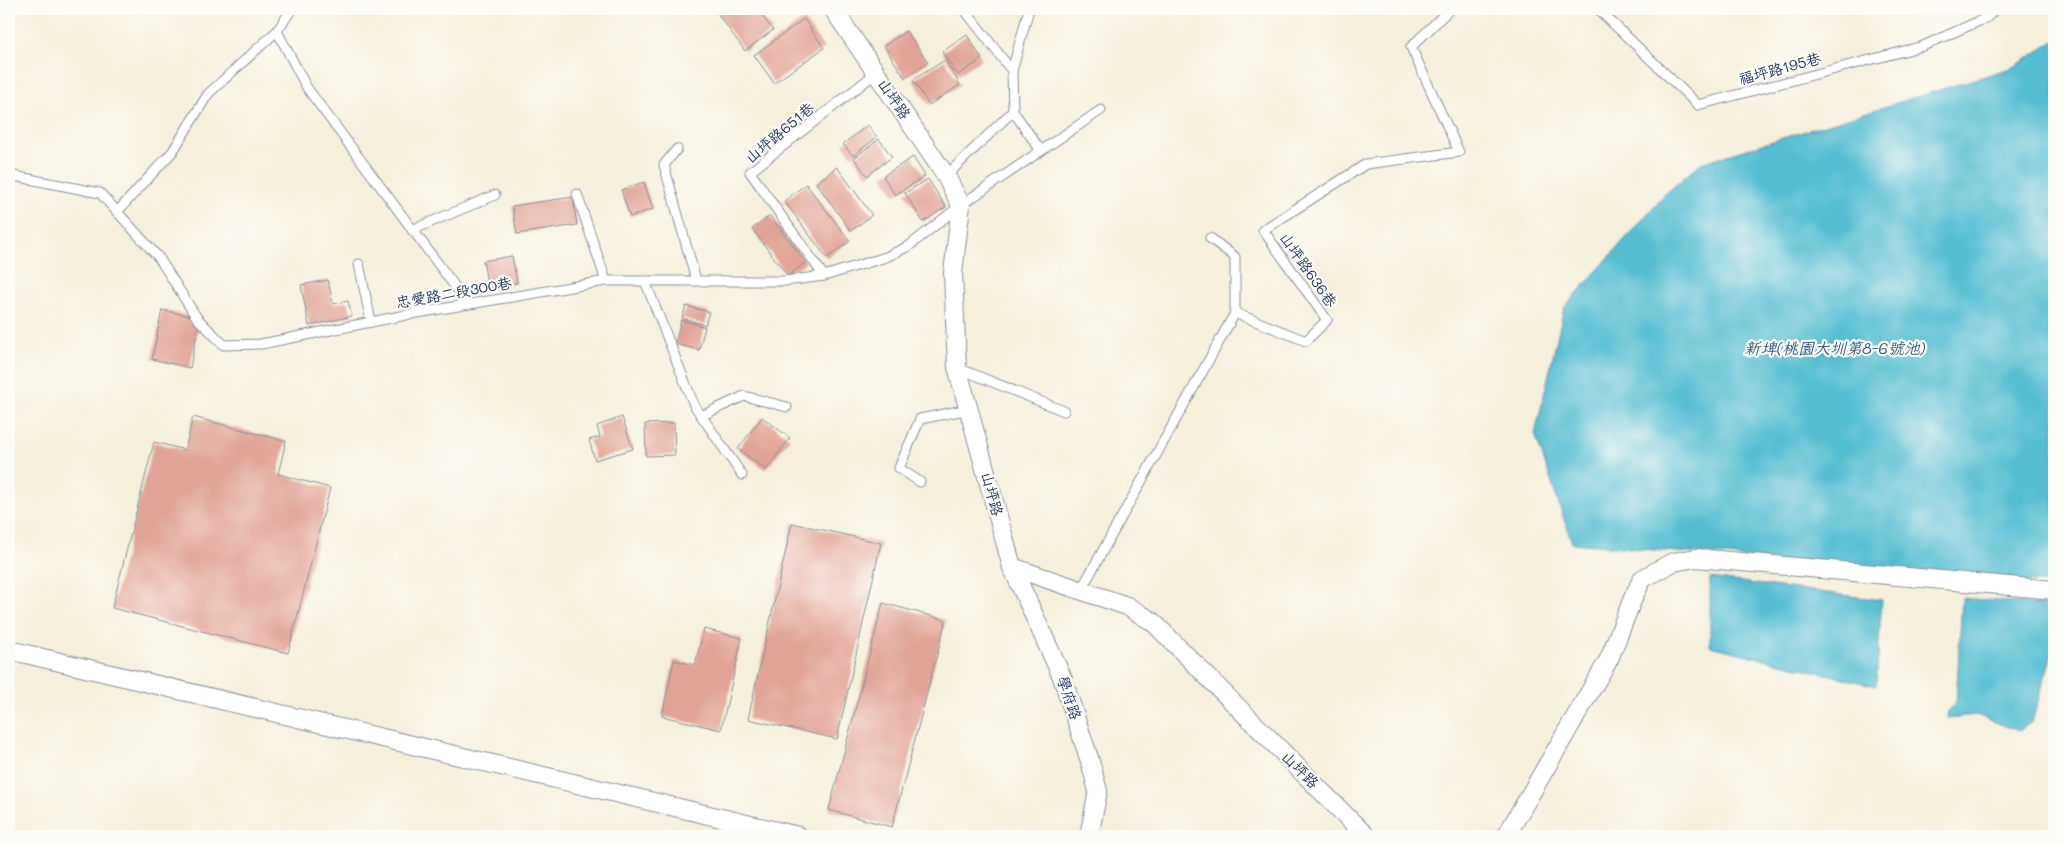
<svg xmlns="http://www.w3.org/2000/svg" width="2063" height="845" viewBox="0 0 2063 845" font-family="Mali,'LXGW WenKai TC',sans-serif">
<rect width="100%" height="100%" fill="#fdfcf7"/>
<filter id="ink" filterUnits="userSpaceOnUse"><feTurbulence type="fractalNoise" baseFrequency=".02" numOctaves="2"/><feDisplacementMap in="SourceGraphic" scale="10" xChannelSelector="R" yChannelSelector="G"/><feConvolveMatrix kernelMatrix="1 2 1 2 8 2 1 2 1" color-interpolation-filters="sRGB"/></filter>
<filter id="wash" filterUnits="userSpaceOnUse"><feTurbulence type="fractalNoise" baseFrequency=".0096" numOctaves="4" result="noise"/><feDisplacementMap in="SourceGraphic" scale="20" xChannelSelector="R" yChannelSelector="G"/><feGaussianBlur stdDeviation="1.12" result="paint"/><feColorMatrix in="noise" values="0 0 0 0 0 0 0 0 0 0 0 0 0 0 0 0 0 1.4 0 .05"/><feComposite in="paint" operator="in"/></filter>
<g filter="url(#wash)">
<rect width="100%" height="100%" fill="#f5efdc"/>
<g fill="#55bdd2" stroke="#387698">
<polygon points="2054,41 2054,584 1572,543 1535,434 1564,308 1665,194 1701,163 2014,67"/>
<polygon points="1710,578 1882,600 1876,686 1710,646"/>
<polygon points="1962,598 2054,606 2054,647 2032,722 2019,731 1976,715 1947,718 1948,711 1956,703"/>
</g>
<g id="blocks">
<g fill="#e2a498">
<polygon points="726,9 757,9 773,30 745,51 718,14"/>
<polygon points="804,19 824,48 774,83 754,55"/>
<polygon points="906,31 928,62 905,78 884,46"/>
<polygon points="967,35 982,59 958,75 942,52"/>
<polygon points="945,60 960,85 929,105 913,80"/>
<polygon points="868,125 877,137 853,156 843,144"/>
<polygon points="879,139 892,157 867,176 854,158"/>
<polygon points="913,157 925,176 895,195 883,176"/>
<polygon points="837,167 872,215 851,231 816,183"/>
<polygon points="928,179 946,207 923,222 905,193"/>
<polygon points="644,182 653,209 630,217 621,190"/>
<polygon points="806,184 850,241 827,258 784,201"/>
<polygon points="573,197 577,225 517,234 512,206"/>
<polygon points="770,216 806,262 788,276 752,229"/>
<polygon points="512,256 517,283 488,288 483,261"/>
<polygon points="328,280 333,304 348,301 352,316 309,326 301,285"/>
<polygon points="686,306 709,312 705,325 682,318"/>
<polygon points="162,310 200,318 190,368 152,359"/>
<polygon points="681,320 705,327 699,350 675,344"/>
<polygon points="193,417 286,441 278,474 330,488 288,653 112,608 154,442 185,450"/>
<polygon points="622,417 633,449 595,460 589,440 600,437 597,426"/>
<polygon points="762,417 790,438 766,470 738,449"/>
<polygon points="674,423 675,455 646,456 645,424"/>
<polygon points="792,523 881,543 837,739 748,719"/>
<polygon points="883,603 946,620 892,827 829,810"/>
<polygon points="704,629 742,638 721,730 662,716 674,660 695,665"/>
</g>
</g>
</g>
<g filter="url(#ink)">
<use href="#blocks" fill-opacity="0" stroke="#888f9d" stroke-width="1"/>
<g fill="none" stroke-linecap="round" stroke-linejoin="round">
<g stroke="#888f9d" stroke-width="11">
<g id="service">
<polyline points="1598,9 1698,105 1923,46 1986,18 1996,9"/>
<polyline points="277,31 307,88 468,304"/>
<polyline points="1012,71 1029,9"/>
<polyline points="1013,111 1041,151"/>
<polyline points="677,149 664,165 696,280"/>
<polyline points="9,175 100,193 159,258 197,318 224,345 261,344 411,314 606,281 785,281 824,276 886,257 909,246 961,205 1101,110"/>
<polyline points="946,176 1013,111 1012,71 964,9"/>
<polyline points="577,194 606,281"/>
<polyline points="117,212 173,151 208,94 277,31 292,9"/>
<polyline points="412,230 495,195"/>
<polyline points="1210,238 1235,257 1235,313"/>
<polyline points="359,264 371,322"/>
<polyline points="824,276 750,172 876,73"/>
<polyline points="645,281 694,405 742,475"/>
<polyline points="958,368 1064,411"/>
<polyline points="701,416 744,396 787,407"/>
<polyline points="920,482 899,468 920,419 969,409"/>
<polyline points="1081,590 1235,313 1306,341 1327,320 1263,230 1366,164 1459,152 1411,47 1450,9"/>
</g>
</g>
<g stroke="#888f9d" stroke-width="20">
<g id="minor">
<polyline points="833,9 946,176 961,205 953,273 957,367 1012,567 1127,606 1153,622 1366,836"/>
<polyline points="1012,567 1062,677 1090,761 1098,791 1089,836"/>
<polyline points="9,650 798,836"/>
<polyline points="1506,836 1609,659 1633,598 1642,579 1673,562 1696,558 2054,590"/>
</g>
</g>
<use href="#service" stroke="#fff" stroke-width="9"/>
<use href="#minor" stroke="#fff" stroke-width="18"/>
</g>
</g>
<g text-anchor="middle" stroke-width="4.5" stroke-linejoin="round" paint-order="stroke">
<g font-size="15" fill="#1b2f5e" stroke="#fdfcf7">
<text transform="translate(1780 69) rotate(-15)" y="5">福坪路195巷</text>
<text transform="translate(894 99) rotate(56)" y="5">山坪路</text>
<text transform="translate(780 133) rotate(-40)" y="5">山坪路651巷</text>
<text transform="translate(1308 270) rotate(55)" y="5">山坪路636巷</text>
<text transform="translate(454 293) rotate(-10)" y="5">忠愛路二段300巷</text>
<text transform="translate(992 494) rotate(75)" y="5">山坪路</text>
<text transform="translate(1069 698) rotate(71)" y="5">學府路</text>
<text transform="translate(1300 770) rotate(45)" y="5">山坪路</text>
</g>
<g font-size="16" font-style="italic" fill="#2c5a81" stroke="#fdfcf7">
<text x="1835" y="354">新埤(桃園大圳第8-6號池)</text>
</g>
</g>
<rect width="2063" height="845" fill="none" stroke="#fdfcf7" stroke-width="30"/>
</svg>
